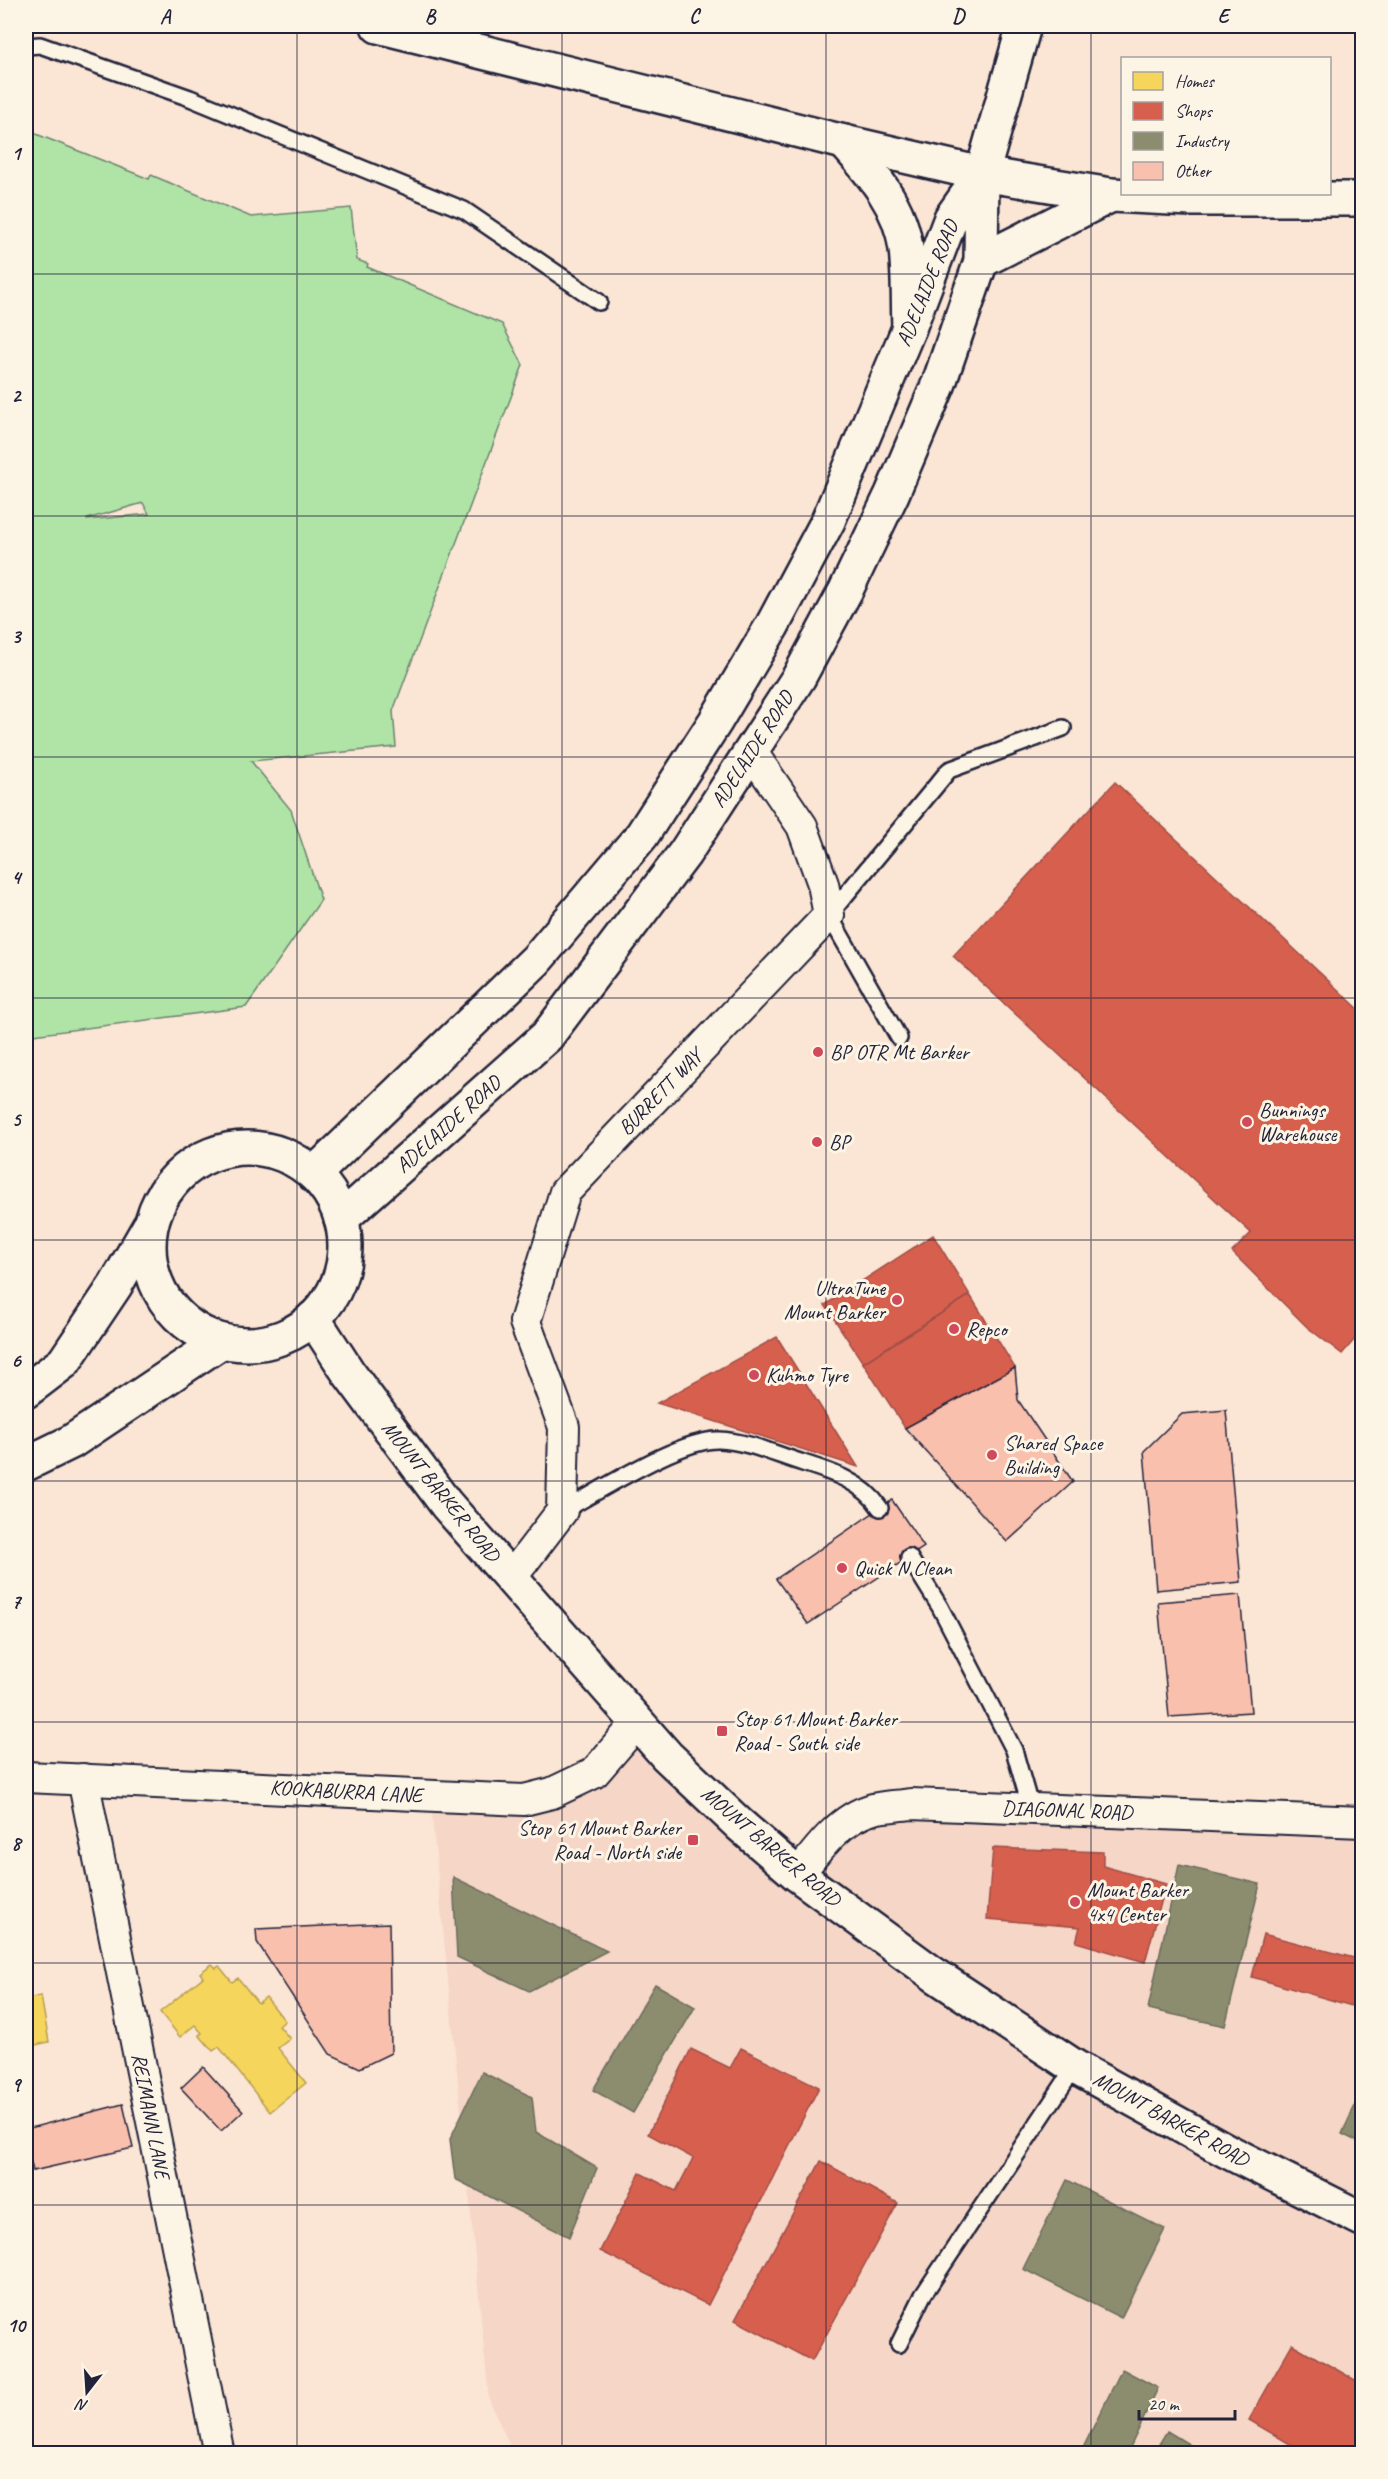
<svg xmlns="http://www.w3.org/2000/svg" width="1388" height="2479" viewBox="0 0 1388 2479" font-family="Caveat,sans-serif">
<rect width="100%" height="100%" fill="#fbe5d4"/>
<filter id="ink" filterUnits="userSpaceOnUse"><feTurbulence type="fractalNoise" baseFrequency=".0167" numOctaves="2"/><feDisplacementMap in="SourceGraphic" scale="12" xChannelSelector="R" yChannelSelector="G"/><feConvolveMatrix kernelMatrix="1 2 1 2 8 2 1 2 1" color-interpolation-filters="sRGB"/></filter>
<g filter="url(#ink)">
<polygon fill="#f6d6c6" points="638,1722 798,1874 871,1810 1362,1822 1362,2453 513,2453 489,2399 430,1795 552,1793"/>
<path fill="#b0e4a6" stroke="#698370" stroke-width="1.5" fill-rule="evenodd" d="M 26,130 L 149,179 L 151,175 L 251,217 L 351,208 L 357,260 L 368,264 L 367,267 L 502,324 L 523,365 L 393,711 L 396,747 L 251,761 L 291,810 L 321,900 L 246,1007 L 26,1036 ZM 143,503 L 149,514 L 87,520 L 87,519 Z"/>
<g fill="#f6d55c" stroke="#b69f52" stroke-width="1.5">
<polygon points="212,1964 216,1968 219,1966 232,1982 238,1978 258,2003 266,1997 285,2021 279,2026 290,2039 278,2048 306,2083 270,2112 219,2047 213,2051 199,2035 202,2033 195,2025 180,2037 160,2012 203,1977 200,1973"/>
<polygon points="41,1996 49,2042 26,2047 26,1999"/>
</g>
<g fill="#d6604d" stroke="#a04d48" stroke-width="1.5">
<polygon points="1115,782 1362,1012 1362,1331 1342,1354 1307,1327 1232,1252 1251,1233 953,956"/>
<polygon points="933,1235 970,1295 863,1363 825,1305"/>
<polygon points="970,1295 1015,1368 905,1428 863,1363"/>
<polygon points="777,1337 858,1467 657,1403"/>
<polygon points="993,1848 1103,1852 1103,1866 1166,1884 1145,1962 1076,1942 1080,1927 987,1919"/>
<polygon points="1263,1934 1362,1960 1362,2009 1252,1977"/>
<polygon points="741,2048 819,2087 708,2305 600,2251 640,2173 676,2191 693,2158 648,2134 691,2049 730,2068"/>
<polygon points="821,2161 898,2203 812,2361 735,2320"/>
<polygon points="1292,2344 1362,2384 1362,2454 1307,2454 1249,2420"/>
</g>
<g fill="#8c8c6e" stroke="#6c6c5f" stroke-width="1.5">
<polygon points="1179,1865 1260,1884 1225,2026 1148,2009"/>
<polygon points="453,1877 607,1951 529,1991 457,1957"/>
<polygon points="655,1984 695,2007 633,2113 593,2090"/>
<polygon points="482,2072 532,2097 536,2132 597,2168 569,2237 455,2179 450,2139"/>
<polygon points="1362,2090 1362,2144 1342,2134"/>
<polygon points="1067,2180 1165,2229 1121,2318 1023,2269"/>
<polygon points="1122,2369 1158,2388 1127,2454 1080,2454"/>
<polygon points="1167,2431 1205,2454 1153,2454"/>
</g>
<g fill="#f9c0ae" stroke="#22223b" stroke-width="1.5">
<polygon points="1015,1368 1018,1400 1073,1482 1007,1542 905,1428"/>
<polygon points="1226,1410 1241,1582 1156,1590 1144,1451 1182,1414"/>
<polygon points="892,1500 924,1547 808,1624 776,1579"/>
<polygon points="1240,1595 1251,1712 1169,1717 1158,1602"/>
<polygon points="389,1923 391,2053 360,2068 330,2054 257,1942 256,1929"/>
<polygon points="203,2067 243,2111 221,2131 181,2088"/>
<polygon points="123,2104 133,2148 33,2171 26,2142 26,2129"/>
</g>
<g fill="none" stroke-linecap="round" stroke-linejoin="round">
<g stroke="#22223b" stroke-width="20">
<g id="lane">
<polyline points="26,46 40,45 190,98 464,210 599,302"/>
<polyline points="899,1038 829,915 949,770 1063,728"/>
<path d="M 562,1511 C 600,1491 679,1439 719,1440 C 747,1441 777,1455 803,1463 C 832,1472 863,1482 880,1508"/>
<polyline points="909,1557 940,1607 1014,1750 1031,1809"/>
<polyline points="899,2344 923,2295 1075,2067"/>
</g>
</g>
<g stroke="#22223b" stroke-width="34">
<g id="street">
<polyline points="511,1578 562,1511 564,1427 525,1322 565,1192 829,915 823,884 802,826 751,751"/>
<polyline points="26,1777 524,1800 552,1793 594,1773 638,1722"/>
<polyline points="83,1779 219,2454"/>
<path d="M 798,1875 C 818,1849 840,1818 873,1809 C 885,1806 898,1806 911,1804 L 1362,1822"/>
</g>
</g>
<g stroke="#22223b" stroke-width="38">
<g id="secondary">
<circle cx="247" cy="1246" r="98"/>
<polyline points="314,1174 536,960 642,835 715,722 772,626 828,521 909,328 951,218 982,174"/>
<polyline points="341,1219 547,1036 685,853 799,677 846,590 892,494 939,383 981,261 982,174"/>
<polyline points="313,1318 348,1372 446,1504 667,1756 740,1825 798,1875 935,1975 1075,2067 1227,2151 1362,2219"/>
<polyline points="26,1391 64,1362 115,1286 149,1227"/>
<polyline points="26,1464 71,1442 222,1341"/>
</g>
</g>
<g stroke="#22223b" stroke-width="38">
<polyline id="primary" points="982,174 1024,26"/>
</g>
<g stroke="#22223b" stroke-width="38">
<g id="highway">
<polyline points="378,26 844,142 982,174 1111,195 1191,199 1362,199"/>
<path d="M 844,142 C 872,173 901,206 906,249 C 909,275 908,302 909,328"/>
<polyline points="981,261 1111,195"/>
</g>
</g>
<use href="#lane" stroke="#fcf5e5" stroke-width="15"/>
<use href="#street" stroke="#fcf5e5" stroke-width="30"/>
<use href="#secondary" stroke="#fcf5e5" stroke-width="33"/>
<use href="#primary" stroke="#fcf5e5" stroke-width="33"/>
<use href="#highway" stroke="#fcf5e5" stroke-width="33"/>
</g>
</g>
<path fill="none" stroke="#22223b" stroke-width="1.5" stroke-opacity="0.55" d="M 297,26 L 297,2454M 562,26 L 562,2454M 826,26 L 826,2454M 1091,26 L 1091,2454M 26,274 L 1362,274M 26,516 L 1362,516M 26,757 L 1362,757M 26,998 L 1362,998M 26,1240 L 1362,1240M 26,1481 L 1362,1481M 26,1722 L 1362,1722M 26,1963 L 1362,1963M 26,2205 L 1362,2205"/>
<g fill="#d1495b" stroke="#fcf5e5" stroke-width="2">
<circle cx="818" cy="1052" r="6"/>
<circle cx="1247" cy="1122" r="6"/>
<circle cx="817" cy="1142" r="6"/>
<circle cx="897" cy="1300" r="6"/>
<circle cx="954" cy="1329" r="6"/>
<circle cx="754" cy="1375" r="6"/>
<circle cx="992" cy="1455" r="6"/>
<circle cx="842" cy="1568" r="6"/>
<rect x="716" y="1725" width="12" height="12" rx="3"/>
<rect x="687" y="1834" width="12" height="12" rx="3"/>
<circle cx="1075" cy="1902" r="6"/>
</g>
<g text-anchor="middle" stroke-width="6" stroke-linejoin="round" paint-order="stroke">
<g font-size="21" fill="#22223b" stroke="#fcf5e5">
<text transform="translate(927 283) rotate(-68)" y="7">ADELAIDE ROAD</text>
<text transform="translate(752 749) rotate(-57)" y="7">ADELAIDE ROAD</text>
<text transform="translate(660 1092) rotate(-46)" y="7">BURRETT WAY</text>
<text transform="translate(448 1124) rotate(-42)" y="7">ADELAIDE ROAD</text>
<text transform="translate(441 1491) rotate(51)" y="7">MOUNT BARKER ROAD</text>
<text transform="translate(346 1791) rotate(3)" y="7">KOOKABURRA LANE</text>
<text transform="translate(1067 1810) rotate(2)" y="7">DIAGONAL ROAD</text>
<text transform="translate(771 1846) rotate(40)" y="7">MOUNT BARKER ROAD</text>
<text transform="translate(151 2116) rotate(79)" y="7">REIMANN LANE</text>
<text transform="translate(1171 2119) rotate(29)" y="7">MOUNT BARKER ROAD</text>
</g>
<g font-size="21" fill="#22223b" stroke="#fcf5e5" text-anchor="start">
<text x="830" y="1059">BP OTR Mt Barker</text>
<text x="1259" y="1117">Bunnings<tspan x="1259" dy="24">Warehouse</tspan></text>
<text x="829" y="1149">BP</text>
<text x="885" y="1295" text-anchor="end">UltraTune<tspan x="885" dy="24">Mount Barker</tspan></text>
<text x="966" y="1336">Repco</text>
<text x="766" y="1382">Kuhmo Tyre</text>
<text x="1004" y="1450">Shared Space<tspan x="1004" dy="24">Building</tspan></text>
<text x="854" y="1575">Quick N Clean</text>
<text x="734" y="1726">Stop 61 Mount Barker<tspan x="734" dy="24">Road - South side</tspan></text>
<text x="681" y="1835" text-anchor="end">Stop 61 Mount Barker<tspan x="681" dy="24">Road - North side</tspan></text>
<text x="1087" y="1897">Mount Barker<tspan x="1087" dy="24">4x4 Center</tspan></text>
</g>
</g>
<rect width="1388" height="2479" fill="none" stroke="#fcf5e5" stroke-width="66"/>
<rect x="1121" y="57" width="210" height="138" fill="#fcf5e5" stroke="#a5a1a1" stroke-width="1.5"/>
<rect x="1133" y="72" width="30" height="18" fill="#f6d55c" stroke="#a5a1a1" stroke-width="1.5"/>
<text x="1175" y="87" font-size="18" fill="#22223b">Homes</text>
<rect x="1133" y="102" width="30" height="18" fill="#d6604d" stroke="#a5a1a1" stroke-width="1.5"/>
<text x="1175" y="117" font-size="18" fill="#22223b">Shops</text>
<rect x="1133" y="132" width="30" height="18" fill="#8c8c6e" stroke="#a5a1a1" stroke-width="1.5"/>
<text x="1175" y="147" font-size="18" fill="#22223b">Industry</text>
<rect x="1133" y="162" width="30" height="18" fill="#f9c0ae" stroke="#a5a1a1" stroke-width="1.5"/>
<text x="1175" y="177" font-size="18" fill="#22223b">Other</text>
<g transform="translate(87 2392) rotate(197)" stroke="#fcf5e5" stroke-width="4.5" paint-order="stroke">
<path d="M0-4.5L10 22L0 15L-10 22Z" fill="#22223b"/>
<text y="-9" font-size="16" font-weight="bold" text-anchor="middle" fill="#22223b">N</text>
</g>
<path d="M1139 2410v9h96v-9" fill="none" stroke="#22223b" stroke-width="3"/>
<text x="1148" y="2410" font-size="18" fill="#22223b" stroke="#fcf5e5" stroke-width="4.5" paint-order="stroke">20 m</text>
<rect x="33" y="33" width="1322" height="2413" fill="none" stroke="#22223b" stroke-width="2"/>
<g font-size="20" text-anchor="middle" font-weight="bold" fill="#22223b">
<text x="165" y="23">A</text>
<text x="430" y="23">B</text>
<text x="694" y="23">C</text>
<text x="958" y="23">D</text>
<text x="1223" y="23">E</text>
<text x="16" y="160">1</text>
<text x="16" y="402">2</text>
<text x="16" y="643">3</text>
<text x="16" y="884">4</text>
<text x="16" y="1126">5</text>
<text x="16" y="1367">6</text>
<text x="16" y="1608">7</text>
<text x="16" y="1850">8</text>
<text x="16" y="2091">9</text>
<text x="16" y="2332">10</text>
</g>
</svg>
